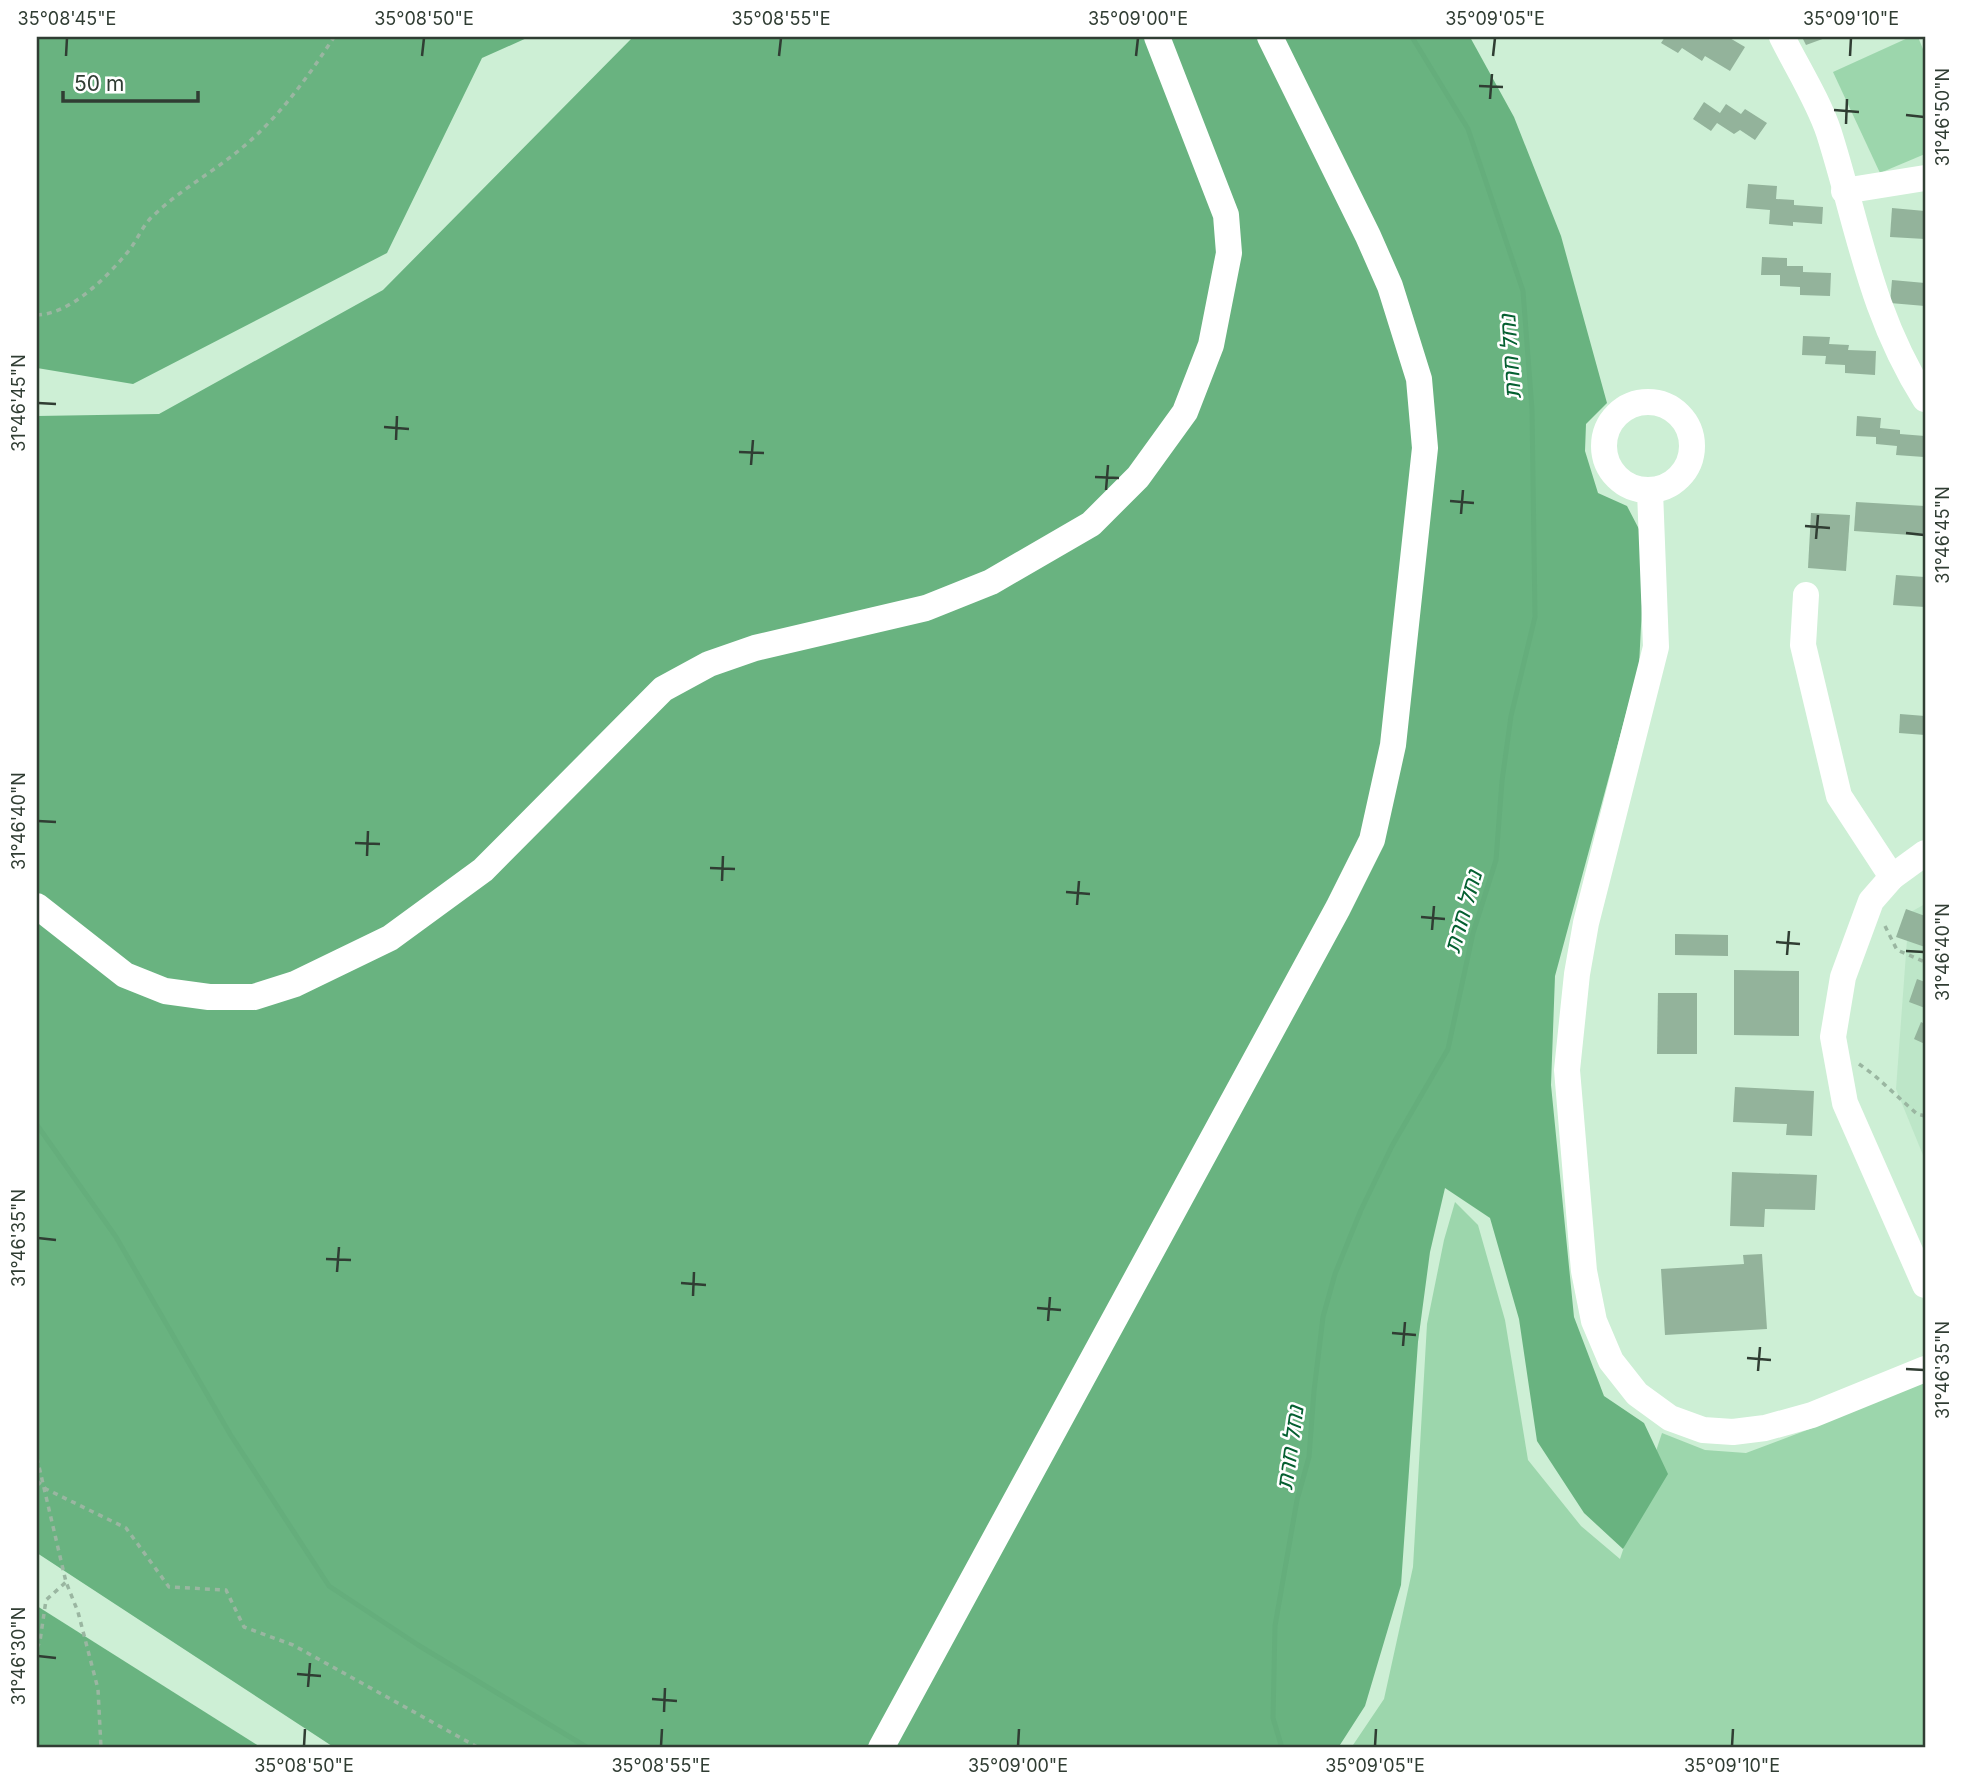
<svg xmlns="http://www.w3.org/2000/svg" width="1962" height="1785" viewBox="0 0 1962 1785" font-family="Inter,'Noto Sans Hebrew',sans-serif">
<rect width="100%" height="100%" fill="#cdefd5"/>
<polygon fill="#bde6c8" points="1925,904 1925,1160 1896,1089 1909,913"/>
<g fill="#9cd6ac">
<polygon points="1910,37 1918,37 1925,54 1925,154 1880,173 1833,72"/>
<polygon points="1455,1202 1478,1225 1505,1320 1528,1460 1581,1526 1620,1559 1662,1433 1705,1450 1746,1453 1815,1427 1925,1381 1925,1748 1351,1748 1384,1699 1413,1567 1427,1324 1444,1240"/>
</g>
<g fill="#69b380">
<polygon points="37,37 529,37 482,58 387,253 133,384 37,368"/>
<polygon points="633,37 1470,37 1514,117 1561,236 1607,403 1586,424 1585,451 1598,493 1627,506 1640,531 1642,606 1639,666 1555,976 1551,1085 1574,1317 1604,1396 1644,1423 1668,1474 1623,1549 1584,1513 1537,1441 1519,1319 1490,1218 1445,1188 1430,1252 1418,1342 1401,1585 1365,1706 1338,1748 335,1748 37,1553 37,416 159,414 383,290"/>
<polygon points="37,1606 262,1748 37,1748"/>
</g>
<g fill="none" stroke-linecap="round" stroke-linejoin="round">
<g stroke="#65ae7c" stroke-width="5">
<polyline points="37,1125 116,1237 230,1434 329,1586 418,1645 588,1748"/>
<polyline points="1282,1748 1273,1718 1275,1626 1297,1500 1309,1457 1314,1391 1323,1317 1335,1274 1361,1210 1392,1146 1448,1049 1473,933 1496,860 1502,781 1511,716 1535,617 1532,410 1523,291 1468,129 1412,37"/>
</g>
</g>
<g fill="#93b39b">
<polygon points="1665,37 1728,37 1745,47 1730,71 1705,56 1702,61 1682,48 1678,53 1661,43"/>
<polygon points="1802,37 1828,37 1806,45"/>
<polygon points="1704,102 1720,113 1726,104 1741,114 1745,109 1767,123 1755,140 1740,130 1734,134 1717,123 1711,131 1693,119"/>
<polygon points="1748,184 1777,186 1776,199 1794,200 1794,205 1823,207 1822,224 1793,222 1793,226 1769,224 1770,210 1746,208"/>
<polygon points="1892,208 1925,211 1925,239 1890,237"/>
<polygon points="1762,257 1787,258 1787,266 1803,266 1803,272 1831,273 1830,296 1800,295 1800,287 1780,286 1780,275 1761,275"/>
<polygon points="1892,280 1925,283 1925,306 1890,303"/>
<polygon points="1803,336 1830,337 1829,344 1849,345 1848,350 1876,351 1875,375 1845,373 1845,365 1825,364 1826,356 1802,355"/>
<polygon points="1857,416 1881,418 1880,428 1900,430 1900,434 1925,436 1924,457 1896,455 1897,446 1876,444 1876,437 1856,436"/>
<polygon points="1856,502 1925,506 1925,536 1854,531"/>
<polygon points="1811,513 1850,515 1846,571 1808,568"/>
<polygon points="1896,575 1925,577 1925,607 1893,605"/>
<polygon points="1900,714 1925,716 1925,735 1899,733"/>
<polygon points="1906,909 1925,916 1925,947 1896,937"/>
<polygon points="1675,934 1728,935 1728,956 1675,955"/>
<polygon points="1734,970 1799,971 1799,1036 1734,1035"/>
<polygon points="1917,979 1925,982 1925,1008 1909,1002"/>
<polygon points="1658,993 1697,993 1697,1054 1657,1054"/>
<polygon points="1921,1022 1925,1024 1925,1044 1914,1039"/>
<polygon points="1735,1087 1814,1091 1812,1136 1786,1135 1787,1124 1733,1122"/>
<polygon points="1732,1172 1817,1175 1815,1210 1765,1209 1764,1227 1730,1226"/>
<polygon points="1762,1254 1767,1329 1665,1335 1661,1269 1744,1264 1743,1255"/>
</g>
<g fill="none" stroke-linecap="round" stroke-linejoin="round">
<g stroke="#9ab6a1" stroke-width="3.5" stroke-dasharray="5 5" stroke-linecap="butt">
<path d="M 37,315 C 70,314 106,278 126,254 C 137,242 142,225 154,215 C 181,189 215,171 243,147 C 280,116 308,77 334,37"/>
<polyline points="1885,926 1897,950 1925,962"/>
<polyline points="1859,1064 1874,1075 1917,1114 1925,1116"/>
<polyline points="37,1458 66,1582 78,1612 98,1689 101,1748"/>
<polyline points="37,1481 46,1489 126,1528 169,1587 226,1590 244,1627 293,1645 479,1748"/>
<polyline points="37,1648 40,1641 46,1600 66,1582"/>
</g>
<g stroke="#fff" stroke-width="26">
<path d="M 1782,37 C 1797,67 1819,102 1829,133 C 1859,228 1870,312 1925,399"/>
<polyline points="1844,191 1925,178"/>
<circle cx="1648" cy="446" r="44"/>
<polyline points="1650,491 1656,647 1586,923 1577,974 1567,1070 1584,1271 1594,1321 1611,1361 1637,1394 1670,1418 1703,1430 1733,1432 1765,1428 1812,1415 1925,1369"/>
<polyline points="1806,595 1803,645 1839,796 1892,877"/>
<polyline points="1925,853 1892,877 1871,901 1843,977 1833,1037 1845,1103 1925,1285"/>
<polyline points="37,906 125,975 165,991 209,997 254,997 295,984 390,938 483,870 663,689 709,664 755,648 926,608 991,582 1091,524 1138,477 1185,412 1211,345 1229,253 1226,215 1157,37"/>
<polyline points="881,1748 1338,908 1372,840 1393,745 1425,448 1419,379 1390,286 1368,236 1270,37"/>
</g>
</g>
<path fill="none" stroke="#303d33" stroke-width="2.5" d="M 66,56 L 67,38M 422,56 L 424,38M 779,56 L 781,38M 1136,56 L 1138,38M 1493,56 L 1495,38M 1850,56 L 1851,38M 1479,86 L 1503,87M 1490,99 L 1492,74M 1834,110 L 1859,112M 1906,115 L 1924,117M 1846,124 L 1847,99M 38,403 L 56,404M 384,427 L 409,429M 396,440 L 397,416M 739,452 L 764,453M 751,465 L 753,440M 1095,477 L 1119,478M 1106,490 L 1108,465M 1450,501 L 1474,503M 1461,514 L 1463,490M 1805,526 L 1830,528M 1906,533 L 1924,535M 1816,539 L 1818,515M 38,821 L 56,822M 355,843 L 380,844M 367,856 L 368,831M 710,868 L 735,869M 722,881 L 723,856M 1066,892 L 1090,894M 1077,905 L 1079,881M 1421,917 L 1445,919M 1432,930 L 1434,906M 1776,942 L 1800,944M 1906,951 L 1924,952M 1787,955 L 1789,931M 38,1238 L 56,1240M 326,1259 L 351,1260M 337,1272 L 339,1247M 681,1283 L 706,1285M 693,1296 L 694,1272M 1037,1308 L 1061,1310M 1048,1321 L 1050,1297M 1392,1333 L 1416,1335M 1403,1346 L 1405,1322M 1747,1358 L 1771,1360M 1906,1369 L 1924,1370M 1758,1371 L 1760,1347M 38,1656 L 56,1658M 297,1674 L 321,1676M 308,1687 L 310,1663M 652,1699 L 677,1701M 664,1712 L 665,1688M 304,1746 L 305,1729M 661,1746 L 662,1729M 1018,1746 L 1019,1729M 1375,1746 L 1376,1729M 1732,1746 L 1733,1729"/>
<g text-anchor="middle" stroke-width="5" stroke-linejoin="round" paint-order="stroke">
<g font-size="23" font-style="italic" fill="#045f30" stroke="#fff">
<text transform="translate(1510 357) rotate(-94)" y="8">נחל חרת</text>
<text transform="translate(1463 912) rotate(-74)" y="8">נחל חרת</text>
<text transform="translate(1290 1448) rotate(-82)" y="8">נחל חרת</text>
</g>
</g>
<rect width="1962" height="1785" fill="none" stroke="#ffffff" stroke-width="77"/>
<path d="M63 91v10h135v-10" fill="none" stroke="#303d33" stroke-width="3.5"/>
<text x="74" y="91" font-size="21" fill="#303d33" stroke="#ffffff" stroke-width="5" paint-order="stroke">50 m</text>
<rect x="38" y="38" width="1886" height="1708" fill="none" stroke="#303d33" stroke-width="2.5"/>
<g font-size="18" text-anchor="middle" fill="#303d33">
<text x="67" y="25">35°08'45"E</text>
<text x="424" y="25">35°08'50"E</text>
<text x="781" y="25">35°08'55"E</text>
<text x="1138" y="25">35°09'00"E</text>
<text x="1495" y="25">35°09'05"E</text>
<text x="1851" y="25">35°09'10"E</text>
<text transform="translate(1943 117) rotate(-90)" y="6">31°46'50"N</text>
<text transform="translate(19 403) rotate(-90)" y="6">31°46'45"N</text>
<text transform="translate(1943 535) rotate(-90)" y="6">31°46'45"N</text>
<text transform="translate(19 821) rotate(-90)" y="6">31°46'40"N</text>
<text transform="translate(1943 952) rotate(-90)" y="6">31°46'40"N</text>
<text transform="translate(19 1238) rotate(-90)" y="6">31°46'35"N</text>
<text transform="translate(1943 1370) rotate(-90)" y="6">31°46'35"N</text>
<text transform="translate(19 1656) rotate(-90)" y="6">31°46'30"N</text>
<text x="304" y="1772">35°08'50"E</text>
<text x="661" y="1772">35°08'55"E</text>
<text x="1018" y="1772">35°09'00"E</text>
<text x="1375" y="1772">35°09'05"E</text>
<text x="1732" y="1772">35°09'10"E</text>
</g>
</svg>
